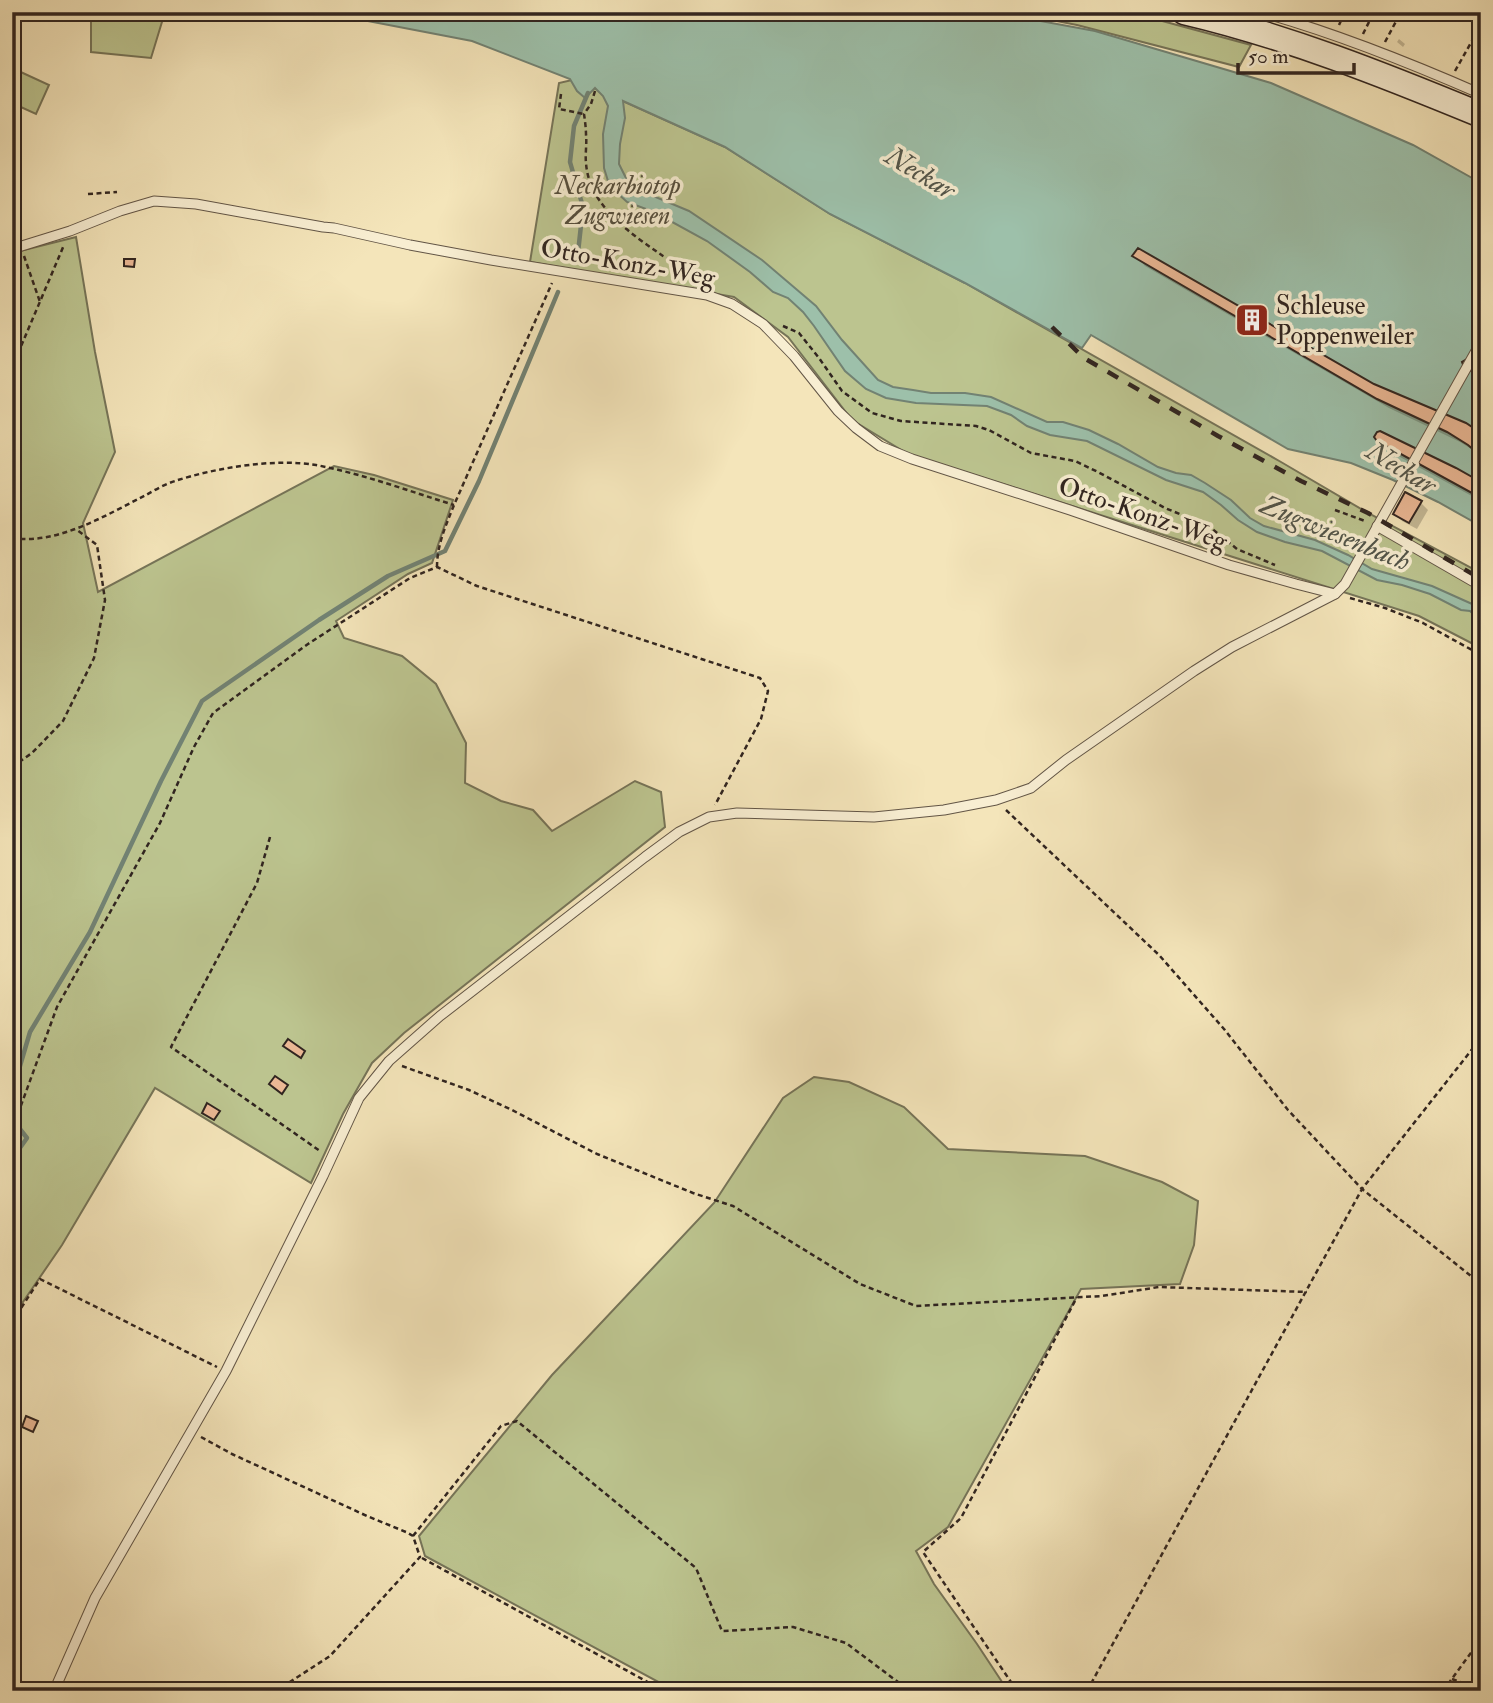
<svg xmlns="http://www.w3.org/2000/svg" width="1493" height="1703" viewBox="0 0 1493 1703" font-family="'IM FELL Double Pica',serif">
<rect width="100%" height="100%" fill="#f4e5ba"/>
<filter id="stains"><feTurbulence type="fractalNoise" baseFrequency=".00286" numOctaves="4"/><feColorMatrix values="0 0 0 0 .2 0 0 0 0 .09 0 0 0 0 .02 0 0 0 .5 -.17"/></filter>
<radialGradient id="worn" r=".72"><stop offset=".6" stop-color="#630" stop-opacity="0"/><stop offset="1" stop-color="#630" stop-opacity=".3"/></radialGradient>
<g fill="#bcc48f" stroke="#767458" stroke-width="2">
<polygon points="91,12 165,12 151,58 91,52"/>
<polygon points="1011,12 1129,12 1251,45 1239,67 1077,25"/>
<polygon points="12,68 49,85 36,114 12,103"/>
<polygon points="572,80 594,88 725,147 830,214 965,283 1281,462 1368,513 1481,573 1481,648 1419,616 908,454 852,420 788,337 734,297 530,262 559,83"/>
<polygon points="76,237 95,352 115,452 83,523 98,592 334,466 374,475 453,500 432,563 408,574 336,621 344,638 402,656 436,684 466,743 465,783 501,801 533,810 552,831 635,781 661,792 665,827 404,1033 372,1063 343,1114 311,1183 155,1088 62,1245 12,1318 12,253"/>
<polygon points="814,1077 849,1082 904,1107 948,1149 1085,1156 1162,1182 1198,1201 1194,1245 1180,1284 1081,1289 948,1527 916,1551 934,1584 977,1644 1008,1691 675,1691 425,1556 419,1536 552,1375 714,1203 783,1098"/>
</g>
<polygon fill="#9dc0aa" stroke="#728273" stroke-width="2" points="321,12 992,12 1095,31 1271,83 1413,145 1481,183 1481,482 1450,480 1481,498 1481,526 1438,502 1393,480 1351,463 1288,449 1091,335 1082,348 965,283 830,214 725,147 623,101 625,118 620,144 619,164 626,178 641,191 689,211 762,260 816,306 842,340 878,380 893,387 913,390 931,393 965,393 991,397 1047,422 1063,422 1089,430 1118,444 1158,467 1176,473 1191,475 1205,483 1231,500 1250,518 1264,526 1315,540 1348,555 1372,569 1432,586 1481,608 1481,621 1470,611 1461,610 1430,594 1402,585 1377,580 1322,551 1285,542 1257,532 1238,520 1221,505 1203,492 1166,480 1087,441 1050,435 1027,426 1011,415 987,406 916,403 886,398 866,389 845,371 814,326 803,312 788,298 773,292 750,272 707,241 654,212 627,202 616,192 608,181 604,168 603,134 608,106 603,96 595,88 585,98 577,91 570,79 472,41"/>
<g fill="#0003">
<polygon points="1399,39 1405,44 1403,47 1397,42"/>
<polygon points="1135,255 1373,386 1465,424 1481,455 1460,442 1389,408 1145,266"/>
<polygon points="1378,440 1481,484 1481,501 1389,451"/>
<polygon points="1421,503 1428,510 1417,529 1402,521 1395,513"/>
</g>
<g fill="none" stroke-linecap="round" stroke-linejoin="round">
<g stroke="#728273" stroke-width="4.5">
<polyline points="577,262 583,207 570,162 574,126 588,93"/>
<polyline points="12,1093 30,1032 90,932 161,781 202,701 319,620 388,576 445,551 479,481 558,292"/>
<polyline points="12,1119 27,1138 12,1159"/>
</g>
</g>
<g fill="#ebb895" stroke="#312520" stroke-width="2">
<polygon points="1138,248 1374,384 1466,423 1481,433 1481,456 1468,445 1447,432 1377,399 1132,256"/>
<polygon points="124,259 135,259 134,267 124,266"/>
<polygon points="1469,358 1481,364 1481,376 1464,367 1462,362"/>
<polygon points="1380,431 1456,468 1481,482 1481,498 1377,441 1374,437 1377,432"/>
<polygon points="1405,492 1422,501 1409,523 1393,514"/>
<polygon points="288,1039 305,1051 301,1058 283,1046"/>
<polygon points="275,1076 288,1085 282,1094 269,1084"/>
<polygon points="207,1103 220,1111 214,1120 202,1113"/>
<polygon points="26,1416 38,1421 33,1432 22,1427"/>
</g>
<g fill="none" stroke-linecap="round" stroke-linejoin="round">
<g stroke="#625546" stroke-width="11">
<g id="lane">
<path d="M 1260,12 C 1336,33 1408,62 1481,94"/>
<polyline points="12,249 70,231 120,211 154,201 196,204 323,227 334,228 410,245 491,260 707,295 732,304 763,324 794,356 838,411 856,428 880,446 912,459 1070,510 1229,565 1296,584 1335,594"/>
<polyline points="1377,526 1481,586"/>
<polyline points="54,1691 95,1598 226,1371 323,1176 359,1098 389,1061 440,1016 645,857 679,832 709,817 737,813 874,817 944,810 996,800 1031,788 1066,760 1194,671 1232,647 1335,594 1345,584 1481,342"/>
</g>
</g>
<g stroke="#312520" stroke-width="27">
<path id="secondary" d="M 1184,12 C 1286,36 1384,75 1481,115"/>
</g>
<g stroke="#312520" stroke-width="2.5" stroke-dasharray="5 3.5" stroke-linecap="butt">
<polyline points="1318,19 1321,12"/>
<polyline points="1339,25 1345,12"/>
<polyline points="1363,34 1374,12"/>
<polyline points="1385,42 1401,12"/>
<polyline points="1455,71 1481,25"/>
<path d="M 595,91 L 591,104 L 584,114 C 585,121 586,128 586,135 C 587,144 585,154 586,163 C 589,206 630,233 663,256 C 677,265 691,270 703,283"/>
<polyline points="561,94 559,109 584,114"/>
<polyline points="88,194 117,192"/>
<polyline points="24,256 40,302"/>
<polyline points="783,326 799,333 819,358 842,391 872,413 901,421 976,426 989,430 1031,453 1075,461 1098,472 1165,508 1199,522 1211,528 1237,549 1275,565"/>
<polyline points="12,360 19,351 64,245"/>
<polyline points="1335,510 1365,521"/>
<path d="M 12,538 C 58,545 106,515 146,495 C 155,490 165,484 175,481 C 215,468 274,458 316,465 C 363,474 409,491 454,505"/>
<path d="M 437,567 C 437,545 446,525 454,505 L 552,283"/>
<polyline points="1350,598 1385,608 1423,623 1481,655"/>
<polyline points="12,767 32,753 63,721 94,658 105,600 97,545 77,530"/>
<polyline points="1006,810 1159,955 1224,1029 1288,1110 1362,1189 1481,1284"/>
<polyline points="12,811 17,823 12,835"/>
<polyline points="270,837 257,883 171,1047 320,1151"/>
<polyline points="402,1066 469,1090 512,1110 597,1154 693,1193 733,1206 860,1284 916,1306 1102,1296 1159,1287 1307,1292"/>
<polyline points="12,1130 57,1007 160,823 194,747 213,713 308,644 410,578 437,567 477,586 760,678 768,691 761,719 715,805"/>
<polyline points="12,1322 40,1279 217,1367"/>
<polyline points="201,1437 232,1454 367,1516 406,1532 413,1536 420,1557 330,1656 276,1691"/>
<polyline points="413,1536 501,1426 517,1421 696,1568 722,1631 793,1627 846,1643 910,1691"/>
<polyline points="422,1558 664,1691"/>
<polyline points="1452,1679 1481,1690"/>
<polyline points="1017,1691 923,1552 961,1518 1077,1297"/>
<polyline points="1087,1691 1362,1189 1481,1038"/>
<polyline points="1443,1691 1481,1639"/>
</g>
<use href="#lane" stroke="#f8eed2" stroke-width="9"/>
<use href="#secondary" stroke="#f8eed2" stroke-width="24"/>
<polyline stroke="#312520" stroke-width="4.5" stroke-dasharray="12 12" stroke-linecap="butt" points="1052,327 1084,358 1218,436 1301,481 1368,513 1481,579"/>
</g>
<defs>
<g id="building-square" transform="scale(1.75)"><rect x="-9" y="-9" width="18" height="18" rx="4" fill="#8f2418" stroke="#f8eed2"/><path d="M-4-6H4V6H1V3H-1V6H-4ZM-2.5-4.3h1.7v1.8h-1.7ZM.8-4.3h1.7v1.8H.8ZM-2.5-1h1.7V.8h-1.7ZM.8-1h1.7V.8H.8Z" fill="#fff"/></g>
</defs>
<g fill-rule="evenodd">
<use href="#building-square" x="1252" y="320"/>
</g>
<g text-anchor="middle" stroke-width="7" stroke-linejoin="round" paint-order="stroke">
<g font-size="26" font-style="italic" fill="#544d3c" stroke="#f8eed2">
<text x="618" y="194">Neckarbiotop<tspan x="618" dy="30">Zugwiesen</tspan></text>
</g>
<g font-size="26" fill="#312520" stroke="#f8eed2">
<text transform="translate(628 262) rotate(10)" y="9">Otto-Konz-Weg</text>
<text transform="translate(1143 513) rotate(19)" y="9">Otto-Konz-Weg</text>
</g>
<g font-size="26" fill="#312520" stroke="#f8eed2" text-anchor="start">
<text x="1276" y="314">Schleuse<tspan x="1276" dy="30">Poppenweiler</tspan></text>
</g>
<g font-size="28" font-style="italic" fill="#515449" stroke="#f8eed2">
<text transform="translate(921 172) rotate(31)" y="10">Neckar</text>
<text transform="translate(1402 467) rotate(31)" y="10">Neckar</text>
<text transform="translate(1336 532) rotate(22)" y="10">Zugwiesenbach</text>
</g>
</g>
<rect width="1493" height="1703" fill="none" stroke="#f4e5ba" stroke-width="42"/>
<rect x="14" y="14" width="1465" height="1675" fill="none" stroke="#312520" stroke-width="3.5"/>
<rect x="21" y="21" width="1451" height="1661" fill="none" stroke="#312520" stroke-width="2"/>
<path d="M1238 63v10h116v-10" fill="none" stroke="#312520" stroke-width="3.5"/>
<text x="1248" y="63" font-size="21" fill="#312520" stroke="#f8eed2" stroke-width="5" paint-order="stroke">50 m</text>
<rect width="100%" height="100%" filter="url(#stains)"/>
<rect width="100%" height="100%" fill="url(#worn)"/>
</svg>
